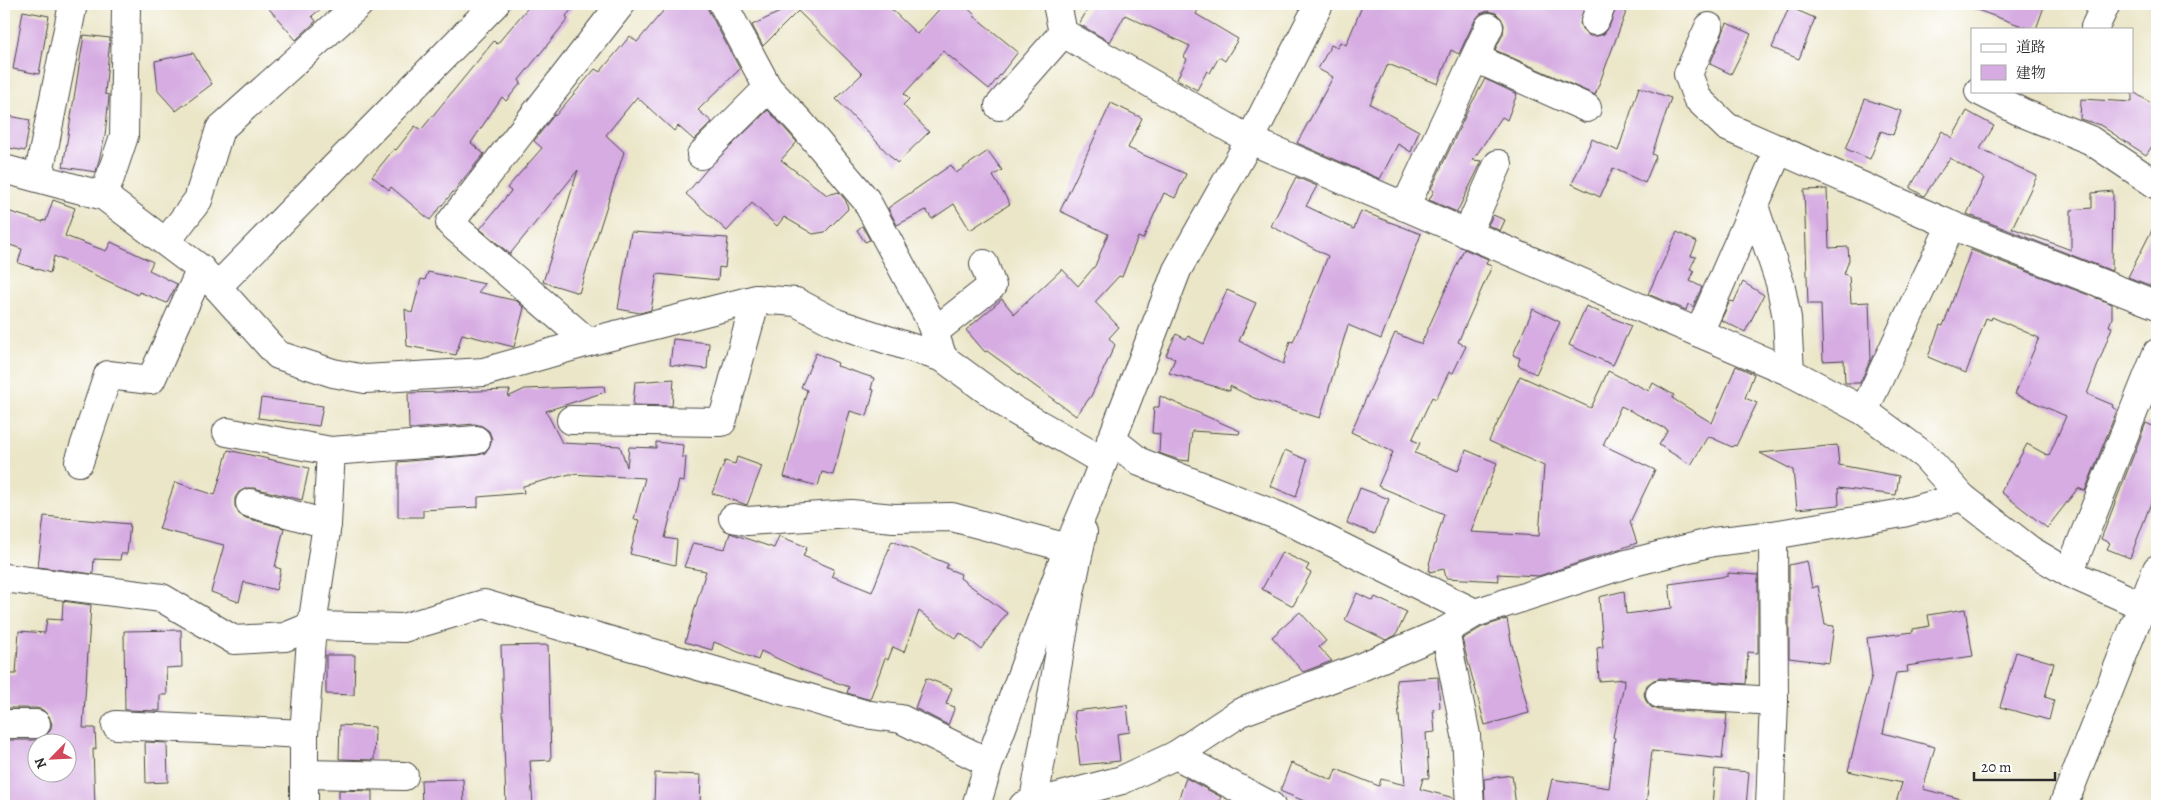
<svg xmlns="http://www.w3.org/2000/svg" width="2161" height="810" viewBox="0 0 2161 810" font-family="Alegreya,'Noto Serif JP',serif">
<rect width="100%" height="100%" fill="#fff"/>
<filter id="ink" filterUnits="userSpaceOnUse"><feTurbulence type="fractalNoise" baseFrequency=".02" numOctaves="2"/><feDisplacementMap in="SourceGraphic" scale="10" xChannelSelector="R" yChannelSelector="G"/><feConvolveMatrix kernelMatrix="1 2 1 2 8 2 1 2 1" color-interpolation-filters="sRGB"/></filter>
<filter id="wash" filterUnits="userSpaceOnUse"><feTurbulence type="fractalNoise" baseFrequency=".0096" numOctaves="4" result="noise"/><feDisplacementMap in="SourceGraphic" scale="20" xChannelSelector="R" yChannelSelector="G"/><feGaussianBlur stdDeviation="1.12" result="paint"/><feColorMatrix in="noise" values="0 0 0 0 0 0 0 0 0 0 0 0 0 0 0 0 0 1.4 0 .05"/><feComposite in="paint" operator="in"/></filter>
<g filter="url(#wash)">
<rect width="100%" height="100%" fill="#ebe6c8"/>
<g id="blocks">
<g fill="#d6ace2" fill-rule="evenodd">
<polygon points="265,4 327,4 312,16 316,21 296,40"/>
<polygon points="531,4 576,4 566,16 568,19 519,80 521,83 506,101 502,97 471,143 484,154 430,220 391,187 389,190 372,176 394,149 396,150 415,126 421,130 494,41 497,44"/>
<polygon points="669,4 705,4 740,69 698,110 712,122 694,140 678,126 674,131 637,97 606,135 624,152 579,293 543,282 578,170 510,254 480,229 511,191 507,188 542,148 534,141 554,115 555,116 595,69 600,72 630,36 637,42"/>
<polygon points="790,4 886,4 917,34 944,4 963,4 975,15 974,16 1018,52 989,89 943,51 904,94 909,99 903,105 929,132 897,163 836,99 862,74 798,11 763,46 752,25 793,6"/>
<polygon points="1091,4 1201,4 1196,14 1238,39 1225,61 1219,57 1210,73 1207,71 1197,90 1177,79 1187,59 1184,57 1190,46 1125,15 1110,42 1079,24"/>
<polygon points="1363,4 1585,4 1580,24 1583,31 1590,36 1597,36 1604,34 1609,27 1617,4 1629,4 1595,95 1495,50 1503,34 1504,25 1501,18 1496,13 1488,11 1480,14 1475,20 1459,54 1451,50 1438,84 1388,64 1370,104 1419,131 1411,152 1398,144 1380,179 1297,143 1333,77 1318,69 1331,45 1337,48 1340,42 1346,45"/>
<polygon points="1969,4 2045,4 2036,29 2030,29 1969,7"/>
<polygon points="1789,7 1815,18 1799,59 1772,48"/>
<polygon points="23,11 49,16 39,74 13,69"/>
<polygon points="1727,23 1751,34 1731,74 1710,64"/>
<polygon points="84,35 110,38 105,94 109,95 109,97 105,136 96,172 63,167"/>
<polygon points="193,53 212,84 176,111 158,91 155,61"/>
<polygon points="1485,79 1517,94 1507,120 1502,117 1473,160 1482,161 1457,212 1429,200 1434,191 1431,189 1468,110"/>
<polygon points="1639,87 1671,98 1652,154 1656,156 1645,183 1613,168 1600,197 1572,184 1592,139 1618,151"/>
<polygon points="2132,91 2157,107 2157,139 2146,155 2100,125 2080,119 2081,99 2132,102"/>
<polygon points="1865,99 1901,111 1893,135 1881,131 1870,159 1846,149"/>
<polygon points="1111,103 1142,118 1128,148 1186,174 1175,198 1164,193 1143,239 1138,237 1122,277 1119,276 1095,302 1119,327 1109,338 1115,345 1091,396 1076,416 987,351 985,352 966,330 1002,299 1014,314 1062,269 1078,286 1095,266 1108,234 1060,211"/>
<polygon points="768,110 797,142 781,160 827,195 839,192 846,201 848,209 825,232 813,234 784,217 777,226 752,203 727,231 686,194 708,168"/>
<polygon points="1967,111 1994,126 1980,149 2037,176 2012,228 2071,250 2071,210 2092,208 2092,193 2113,191 2112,271 1967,214 1984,178 1950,158 1924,196 1910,188 1942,131 1952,138"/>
<polygon points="4,115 30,120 25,151 4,147"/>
<polygon points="988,151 1002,170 993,176 1010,204 970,230 954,204 932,219 926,210 897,225 888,208 951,165 956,173"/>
<polygon points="1296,177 1317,186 1306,206 1354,229 1361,211 1421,234 1381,339 1348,325 1320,418 1254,398 1230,386 1230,391 1169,373 1175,359 1166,355 1176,334 1186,339 1188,336 1204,344 1227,290 1256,303 1239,341 1283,364 1290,341 1293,342 1328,256 1271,226"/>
<polygon points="1827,189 1829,248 1848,247 1849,260 1844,274 1849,276 1851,303 1869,302 1871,359 1860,383 1845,383 1844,360 1823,361 1821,304 1808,304 1804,190"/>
<polygon points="53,200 75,208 65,236 106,251 111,242 153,262 149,270 177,284 167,303 139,292 138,295 54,256 50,273 18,263 22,249 4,243 4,210 43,222 43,220 46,221"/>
<polygon points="1493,215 1505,220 1500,231 1488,225"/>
<polygon points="2157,220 2157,288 2128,277"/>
<polygon points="862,226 870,240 865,242 857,230"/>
<polygon points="631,232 728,238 725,268 719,267 718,280 657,274 651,310 640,313 618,309"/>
<polygon points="1677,232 1697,242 1691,256 1696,257 1690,269 1694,271 1690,281 1702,287 1693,307 1688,304 1686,310 1648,294"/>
<polygon points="1464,249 1488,259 1486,264 1492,266 1458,342 1466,346 1453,373 1449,372 1436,399 1432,397 1412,440 1420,443 1415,453 1458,471 1466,450 1497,463 1471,532 1539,536 1544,466 1489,441 1520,376 1591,408 1608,371 1649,391 1653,383 1674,395 1672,398 1712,423 1736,366 1754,374 1745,398 1757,403 1736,446 1734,445 1732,447 1708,436 1691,465 1659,445 1668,430 1621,406 1603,445 1655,470 1630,522 1637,543 1539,576 1497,574 1499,581 1446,578 1444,569 1429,572 1430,565 1429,564 1444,514 1378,486 1393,452 1351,432 1395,333 1421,344"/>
<polygon points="1971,250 2112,304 2112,318 2109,326 2112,327 2087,394 2113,405 2112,407 2117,410 2085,491 2078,488 2047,528 2001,492 2027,444 2049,456 2066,416 2015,394 2039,338 1992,317 1991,320 1986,318 1966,373 1928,357 1940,325 1943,326"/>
<polygon points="428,272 485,284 478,292 517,301 524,308 514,347 462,334 456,355 407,346 405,309 412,313 421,279 425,280"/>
<polygon points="1743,282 1764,295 1745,332 1721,320 1730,301 1734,302"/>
<polygon points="1586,306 1631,326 1613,365 1569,345"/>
<polygon points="1533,309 1560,322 1536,374 1518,365 1520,358 1513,355"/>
<polygon points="673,339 709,343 707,369 670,365"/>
<polygon points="816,353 838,363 837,366 874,378 871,389 874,390 867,416 850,411 833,475 822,472 818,486 784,477 807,390 801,387"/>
<polygon points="674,379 672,406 633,405 635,382"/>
<polygon points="604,386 605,392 546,411 562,443 620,446 627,467 629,447 656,448 656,442 683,445 682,457 686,457 684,482 679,481 665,538 677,540 675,565 630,554 639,520 634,519 645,478 570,474 523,486 524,493 478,497 478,507 423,510 423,517 398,517 398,462 478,455 485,453 490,446 492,439 489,431 482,426 475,424 409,429 408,393 510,390 508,397 525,389"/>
<polygon points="1160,396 1240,431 1239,434 1192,431 1189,461 1179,460 1159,453 1160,434 1152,433 1154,407 1159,407"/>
<polygon points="261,398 323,406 319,426 258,418"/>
<polygon points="2146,423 2157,428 2157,487 2130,558 2107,549 2110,543 2101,539"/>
<polygon points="1837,445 1839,465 1899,476 1896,495 1838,488 1839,505 1797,509 1793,470 1760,453"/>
<polygon points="228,450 309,468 302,500 254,488 247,488 239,492 235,498 235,506 239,514 246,518 284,528 275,567 281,569 276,590 244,582 239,602 211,592 224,545 159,529 175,482 215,495"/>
<polygon points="1285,450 1307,460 1296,497 1270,486"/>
<polygon points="737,457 762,466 747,505 712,493 725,461 735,464"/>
<polygon points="1360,488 1389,499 1375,534 1347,523"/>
<polygon points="44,516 130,524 127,554 121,554 120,560 94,559 93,574 38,567"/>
<polygon points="730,533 774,548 779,536 807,547 803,556 834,569 832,576 872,592 892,541 948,564 946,568 961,574 960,578 1007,613 981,649 960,633 956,639 919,611 904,652 893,647 888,660 885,658 870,699 867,699 847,693 849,687 802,670 761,651 758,660 714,642 712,650 685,642 706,571 684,567 693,543 725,549"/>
<polygon points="1282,552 1309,565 1306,570 1311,573 1293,606 1262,589"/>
<polygon points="1807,561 1812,588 1818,586 1825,625 1834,626 1829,663 1789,658 1789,565"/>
<polygon points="1728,573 1758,575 1758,653 1748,652 1746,684 1660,678 1654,680 1647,685 1644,694 1646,701 1651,707 1659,710 1727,714 1722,759 1652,751 1646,806 1546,806 1552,779 1609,788 1615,738 1613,737 1625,679 1599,681 1597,648 1603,647 1599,597 1624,591 1626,614 1672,608 1669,584 1728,576"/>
<polygon points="1357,593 1373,601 1375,597 1407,612 1396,635 1386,640 1345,620"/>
<path d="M 63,601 L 91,605 L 83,728 L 95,728 L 96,749 L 93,749 L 95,806 L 10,806 L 6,805 L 4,740 L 36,740 L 43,738 L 50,731 L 52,724 L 49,716 L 43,710 L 36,708 L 4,708 L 4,674 L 16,674 L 19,631 L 45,633 L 47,619 L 62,620 ZM 38,742 L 68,742 L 68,772 L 38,772 Z"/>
<polygon points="1965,609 1973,656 1907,666 1908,672 1896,673 1883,733 1935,747 1923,789 1961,799 1961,806 1895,806 1902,783 1848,771 1872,675 1867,638 1913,632 1913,629 1930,626 1928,615"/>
<polygon points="1300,612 1326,641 1319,647 1332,661 1303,672 1272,637"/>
<polygon points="1507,619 1511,641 1529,713 1485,725 1462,639 1482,627"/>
<polygon points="181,630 182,667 166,668 167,695 160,695 160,711 125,710 124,631"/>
<polygon points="548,645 551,760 530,761 533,806 506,806 501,646"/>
<polygon points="2016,652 2054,663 2045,697 2054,700 2049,720 2000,707"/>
<polygon points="326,655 355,655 354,695 326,694"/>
<polygon points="1438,677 1440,708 1433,709 1435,732 1426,733 1429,778 1423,778 1420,789 1454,798 1454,806 1316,806 1280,791 1291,763 1332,780 1336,769 1379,786 1381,779 1405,785 1396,680"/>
<polygon points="926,678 952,688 946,704 955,707 948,725 915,708"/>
<polygon points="1127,705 1130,732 1117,734 1120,761 1080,765 1074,711"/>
<polygon points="340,725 375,727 374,760 339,759"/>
<polygon points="145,742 167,743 168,782 146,783"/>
<polygon points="1715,769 1749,772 1746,806 1712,806"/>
<polygon points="655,773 701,775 700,806 654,806"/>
<polygon points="1512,775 1516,806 1485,806 1484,779"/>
<polygon points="1186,778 1221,797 1217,806 1176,806"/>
<polygon points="463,779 464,806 422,806 421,780"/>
<polygon points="339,790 372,791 372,806 339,805"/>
</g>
</g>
</g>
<g filter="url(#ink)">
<use href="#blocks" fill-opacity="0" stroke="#484743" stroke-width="1"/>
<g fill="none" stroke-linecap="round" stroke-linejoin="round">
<g stroke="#484743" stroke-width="30">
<g id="minor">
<polyline points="723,4 768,88 800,122 866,200 929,318 943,358"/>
<polyline points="1595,21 1602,4"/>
<polyline points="1709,27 1688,74 1697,98 1727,127 1951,225 2157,305"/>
<polyline points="2095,27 2106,4"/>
<polyline points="1475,58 1587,108"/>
<polyline points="1979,91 2023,113 2090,140 2157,185"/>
<polyline points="999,106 1063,33"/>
<polyline points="701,155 768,88"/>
<polyline points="4,169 104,196 201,269 278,355 333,373 365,379 484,372 588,342 756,299 796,302 836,323 943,358 1014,410 1103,461"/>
<polyline points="38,178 73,4"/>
<polyline points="104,196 124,136 126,7"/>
<polyline points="1754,206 1780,283 1787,318 1790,372"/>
<polyline points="1405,207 1489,27"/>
<polyline points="1467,234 1498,164"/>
<polyline points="166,242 198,200 220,129 359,4"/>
<polyline points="217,287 495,4"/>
<polyline points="934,332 992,286 984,264"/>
<polyline points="1699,333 1779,149"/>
<polyline points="588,342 450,223 621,4"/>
<polyline points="1864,411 1951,225"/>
<polyline points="571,420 722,422 756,299"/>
<polyline points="227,432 331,451"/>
<polyline points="1111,439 1140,462 1281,517 1475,613"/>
<polyline points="79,462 108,375 151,380 201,269"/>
<polyline points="250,503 327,524"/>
<polyline points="733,518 747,521 851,514 894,518 952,517 1068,548"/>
<polyline points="2069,573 2157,353"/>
<polyline points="4,578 162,598 234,640 285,637 312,626 403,628 484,604 864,714 901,719 989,763"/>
<polyline points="1445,631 1466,735 1470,806"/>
<polyline points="1660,694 1774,701"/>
<polyline points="4,724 36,724"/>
<polyline points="116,725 304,734"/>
<polyline points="1176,755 1271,806"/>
<polyline points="304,774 404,776"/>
<polyline points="304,806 304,734 312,626 327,524 331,451 476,440"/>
<polyline points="1023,806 1122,780 1176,755 1241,712 1359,668 1445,631 1475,613 1626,564 1713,542 1773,535 1903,513 1962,497 1925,456 1864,411 1790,372 1250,140 1063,33 1057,4"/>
<polyline points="1033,806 1070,593 1083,532"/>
<polyline points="1770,806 1774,701 1773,535"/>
<polyline points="2063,806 2157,569"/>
</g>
</g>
<g stroke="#484743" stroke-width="30">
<g id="tertiary">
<polyline points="1962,497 2030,550 2069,573 2143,606 2157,608"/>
<polyline points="976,806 989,763 1068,548 1092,491 1177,270 1250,140 1319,4"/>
</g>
</g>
<use href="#minor" stroke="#fff" stroke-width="28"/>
<use href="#tertiary" stroke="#fff" stroke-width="28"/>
</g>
</g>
<rect width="2161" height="810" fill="none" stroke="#fff" stroke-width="20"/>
<rect x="1971" y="28" width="162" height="65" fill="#ffffff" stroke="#aaaaaa"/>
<rect x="1981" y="44" width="25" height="8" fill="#ffffff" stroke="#aaaaaa"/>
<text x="2016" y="52" font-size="15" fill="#2b2b2b">道路</text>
<rect x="1981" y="65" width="25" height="15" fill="#d6ace2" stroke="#aaaaaa"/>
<text x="2016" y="78" font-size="15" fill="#2b2b2b">建物</text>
<g transform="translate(52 758) rotate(246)"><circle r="24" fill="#ffffff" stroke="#aaaaaa"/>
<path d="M0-4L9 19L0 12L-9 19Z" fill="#d1495b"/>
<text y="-8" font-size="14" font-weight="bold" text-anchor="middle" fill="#2b2b2b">N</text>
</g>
<path d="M1974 772v8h81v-8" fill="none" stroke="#2b2b2b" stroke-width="2.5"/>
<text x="1981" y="772" font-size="15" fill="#2b2b2b" stroke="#ffffff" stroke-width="4" paint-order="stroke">20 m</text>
</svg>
